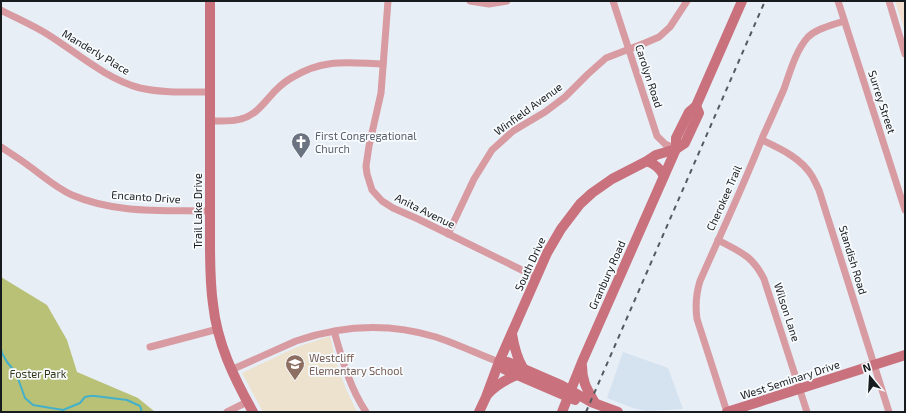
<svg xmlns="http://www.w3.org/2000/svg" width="906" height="413" viewBox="0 0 906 413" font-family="'Exo 2',sans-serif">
<rect width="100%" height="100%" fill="#e7eef6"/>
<polygon fill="#d5e2ef" points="623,352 668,368 683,409 646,411 633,408 607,398"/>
<polygon fill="#f3dfd0" points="895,1 905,1 905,31"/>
<polygon fill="#ede2cd" points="330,336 336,362 346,389 357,412 263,412 242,373 297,347"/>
<polygon fill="#b8c175" points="1,277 47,305 67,340 77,372 138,398 155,412 1,412"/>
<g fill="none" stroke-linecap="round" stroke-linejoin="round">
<polyline stroke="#45b0ca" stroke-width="2" points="1,349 2,353 7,362 16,373 25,398 33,405 63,410 80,403 85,397 90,396 95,396 127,400 140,406 142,412"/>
<g stroke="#d89ba2" stroke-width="7">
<polyline points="388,1 381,93 369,146 366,166 367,174 372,190 382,201 393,208 418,219 536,277"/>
<polyline points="470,1 489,4 507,1"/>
<polyline points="613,1 657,136 665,144 676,149"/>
<polyline points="838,1 905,210"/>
<polyline points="889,1 905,54"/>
<path d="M 1,10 C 16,18 32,25 47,34 C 76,52 106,79 140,88 C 162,93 187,92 210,92"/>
<path d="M 210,121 C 221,121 231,122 241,119 C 257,115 265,101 276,90 C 281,85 287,80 293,77 C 324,58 349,63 383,64"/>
<path d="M 762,140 C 781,149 801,158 812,176 C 815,181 817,186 819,190 L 889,412"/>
<path d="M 1,147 C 10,153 20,159 29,166 C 43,176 56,188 72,195 C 116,214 164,210 210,211"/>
<polyline points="448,234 474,179 492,150 513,131 545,112 565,97 588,74 606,58 645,43 659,37 670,27 687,1"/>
<path d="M 718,240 C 740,252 752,255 764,279 L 807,412"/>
<path d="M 334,331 C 342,359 350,388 366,412"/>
<polyline points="150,347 218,329"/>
<path d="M 231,370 L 296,341 C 342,325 390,323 436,337 C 457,344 478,354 499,362"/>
<polyline points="227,412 247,402"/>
<path d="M 727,412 L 697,319 C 695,305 696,294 700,281 C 721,233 744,185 763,136 C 770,121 777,105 784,89 C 790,72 796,50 808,37 C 817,28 833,25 844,21"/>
</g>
<g stroke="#c9717d" stroke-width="10">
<path d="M 210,1 L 210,242 C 210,263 210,283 213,304 C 217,343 234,378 253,412"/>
<path d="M 647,161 C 655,164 660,168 664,176"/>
<path d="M 512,334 C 514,346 517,358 523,368"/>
<polyline points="499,362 508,362 561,385 591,402 618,412"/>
<polyline points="499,362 504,369 517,375 575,400"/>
<path d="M 582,366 C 582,382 587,389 595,403"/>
<path d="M 488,394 C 496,385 505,380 517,375"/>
<polyline points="479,412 486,397 499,362 547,253 561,229 580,204 592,193 612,179 647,161 656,155 676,149 685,143 699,113 696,106"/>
<polyline points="562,412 582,362 676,149 676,138 689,112 696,106 742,1"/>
<polyline points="727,412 905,355"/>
</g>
<polyline stroke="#565a5f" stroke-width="2" stroke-dasharray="5 5" stroke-linecap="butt" points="586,412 765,1"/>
</g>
<defs>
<g id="church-pin" transform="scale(1)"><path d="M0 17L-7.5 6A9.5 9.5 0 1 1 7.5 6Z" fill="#6b7280" stroke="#f8fbfe"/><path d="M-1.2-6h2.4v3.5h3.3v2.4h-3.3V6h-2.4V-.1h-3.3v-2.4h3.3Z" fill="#fff"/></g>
<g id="school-pin" transform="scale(1)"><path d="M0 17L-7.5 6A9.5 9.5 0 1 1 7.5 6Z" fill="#8d6e63" stroke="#f8fbfe"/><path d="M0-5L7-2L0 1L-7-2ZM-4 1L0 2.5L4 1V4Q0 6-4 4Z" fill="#fff"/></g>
</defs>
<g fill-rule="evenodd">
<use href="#church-pin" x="301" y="142"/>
<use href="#school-pin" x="295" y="364"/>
</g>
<g text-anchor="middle" stroke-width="3.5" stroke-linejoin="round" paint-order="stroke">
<g font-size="11" fill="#181b1e" stroke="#f8fbfe">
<text transform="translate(96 52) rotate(31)" y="4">Manderly Place</text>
<text transform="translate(649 76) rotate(72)" y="4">Carolyn Road</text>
<text transform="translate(882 102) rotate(72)" y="4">Surrey Street</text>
<text transform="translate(528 109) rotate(-36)" y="4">Winfield Avenue</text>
<text transform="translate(146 197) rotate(4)" y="4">Encanto Drive</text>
<text transform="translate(724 198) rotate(-66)" y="4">Cherokee Trail</text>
<text transform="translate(198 211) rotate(-90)" y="4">Trail Lake Drive</text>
<text transform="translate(425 211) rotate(26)" y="4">Anita Avenue</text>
<text transform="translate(853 260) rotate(73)" y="4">Standish Road</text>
<text transform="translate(530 264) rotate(-65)" y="4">South Drive</text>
<text transform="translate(607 275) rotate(-66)" y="4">Granbury Road</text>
<text transform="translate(787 312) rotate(72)" y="4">Wilson Lane</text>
<text transform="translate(790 380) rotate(-18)" y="4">West Seminary Drive</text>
</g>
<g font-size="11" fill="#5b616d" stroke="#f8fbfe" text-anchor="start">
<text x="315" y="140">First Congregational<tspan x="315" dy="13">Church</tspan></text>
</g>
<g font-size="11" fill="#785e54" stroke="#f8fbfe" text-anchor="start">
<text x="309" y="362">Westcliff<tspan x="309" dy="13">Elementary School</tspan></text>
</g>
<g font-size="11" fill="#323513" stroke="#f8fbfe">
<text x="38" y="378">Foster Park</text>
</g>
</g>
<rect width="906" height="413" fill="none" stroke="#181b1e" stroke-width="4"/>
<g transform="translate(870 377) rotate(342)" stroke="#f8fbfe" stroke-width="3" paint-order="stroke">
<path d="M0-3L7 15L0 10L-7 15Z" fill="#181b1e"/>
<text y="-6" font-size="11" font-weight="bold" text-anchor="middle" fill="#181b1e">N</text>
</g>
</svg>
